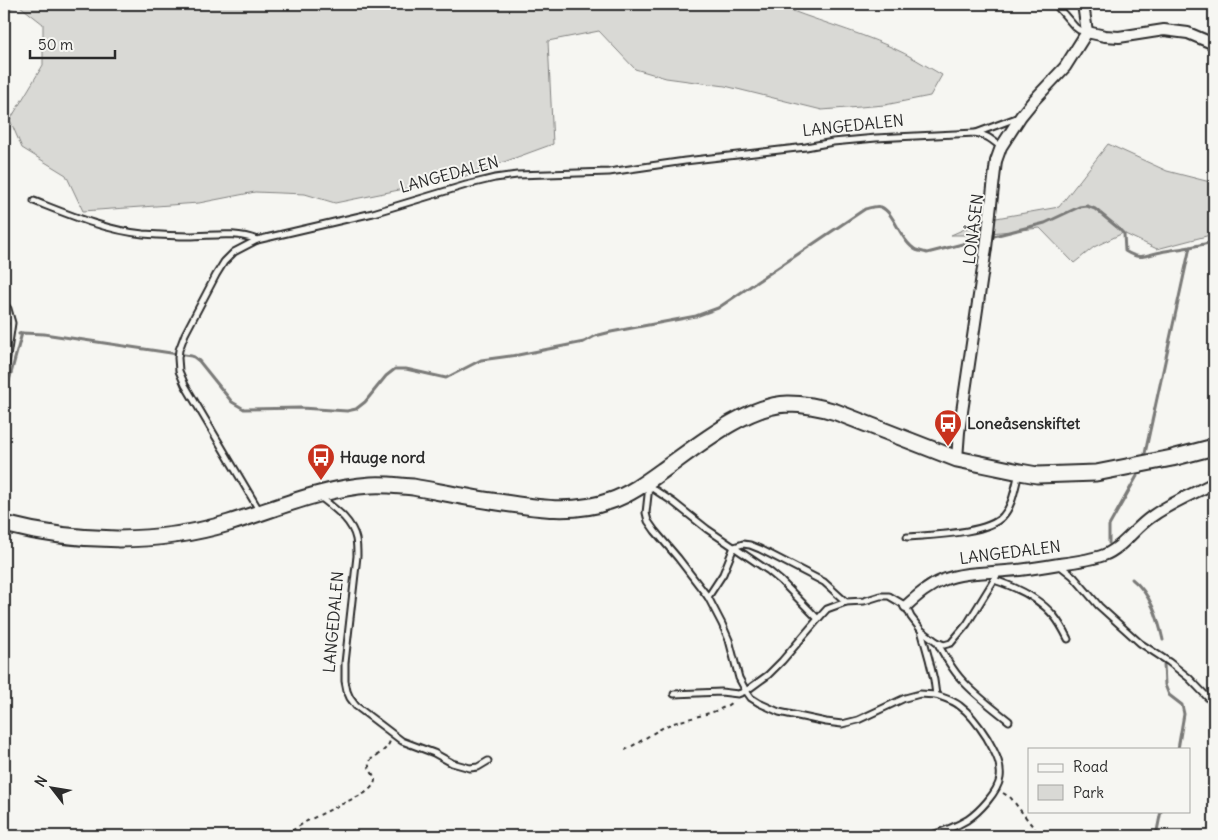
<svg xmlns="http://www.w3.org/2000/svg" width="1218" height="840" viewBox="0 0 1218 840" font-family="Delius,sans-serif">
<rect width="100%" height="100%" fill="#f6f6f2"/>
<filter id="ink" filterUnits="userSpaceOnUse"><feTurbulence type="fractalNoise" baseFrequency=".02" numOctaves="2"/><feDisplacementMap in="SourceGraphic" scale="10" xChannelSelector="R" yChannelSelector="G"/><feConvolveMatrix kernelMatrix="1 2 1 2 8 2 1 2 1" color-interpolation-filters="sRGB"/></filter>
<g filter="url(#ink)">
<g fill="#d9d9d5" stroke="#828280">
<path d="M 4,4 L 775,4 C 813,20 853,30 891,47 C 909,55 925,65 942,75 L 930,96 L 885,105 L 822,110 L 725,86 L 666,78 L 635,69 L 599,31 L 548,41 L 553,144 L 463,177 L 335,203 L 305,194 L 255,192 L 199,203 L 83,211 L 66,175 L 22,148 L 10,120 L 43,65 L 43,24 L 20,6 L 4,10 Z"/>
<polygon points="1108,144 1167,171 1214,183 1214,234 1157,249 1123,233 1094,247 1074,263 1040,228 971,235 951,235 985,220 1059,207"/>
</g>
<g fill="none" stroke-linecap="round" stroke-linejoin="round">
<g stroke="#7a7a78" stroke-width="3">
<path d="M 19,334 L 22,333 L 44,334 L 191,356 L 194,357 L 199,361 L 232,402 L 244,409 L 301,408 L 347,411 L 356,409 L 365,402 L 386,376 L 395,369 L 406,369 L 446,378 L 481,360 L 518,355 L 584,342 L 595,336 L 611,332 L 696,316 L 718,308 L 865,209 C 870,208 876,205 881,207 C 895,213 900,241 916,250 C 919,251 924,252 927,253 L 1045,223 L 1079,207 L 1087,206 L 1095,209 L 1117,227 L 1124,234 L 1125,251 C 1141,261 1145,255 1161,252 C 1170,250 1180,249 1190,247"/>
<polyline points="4,399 22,333"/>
<polyline points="1144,458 1190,247 1214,242"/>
<polyline points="1109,543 1109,526 1137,476"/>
<path d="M 1132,579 C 1151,594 1158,618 1163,640"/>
<polyline points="1164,664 1165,685 1169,695 1182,705 1184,714 1178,749"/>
<polyline points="1156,836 1161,811"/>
</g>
<g stroke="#2b2b2b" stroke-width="9">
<g id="lane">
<polyline points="1055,4 1075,27 1079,30 1087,32"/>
<polyline points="976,133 1019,117"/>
<path d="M 34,201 C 70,215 105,230 143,234 C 158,235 174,236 189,236 C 212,236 235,231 257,240"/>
<polyline points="4,303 8,309 12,323 4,377"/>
<polyline points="648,485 649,486 646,513 648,521 655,531 678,558 708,597 722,624 729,640 739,678 746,691 751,698 759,703 779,712 826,722 842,724 858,720 905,698 920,694 936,695"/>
<polyline points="649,486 673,502 707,529 769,571 781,581 818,619"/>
<path d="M 319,496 C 334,508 352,520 356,539 C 357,545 357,551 357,556 L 345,663 L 345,681 L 347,691 L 350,698 L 356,706 L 402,741 L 434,753 L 452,763 L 470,768 L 478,767 L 488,761"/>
<path d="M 259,510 L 185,385 L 179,371 L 178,358 L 179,350 L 185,334 L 216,275 L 224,262 L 234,252 L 257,240 L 373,213 L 466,185 L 495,178 L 517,175 L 609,172 L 685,161 L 806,147 L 833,142 L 876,138 L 975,133 C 987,135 992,140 1001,147"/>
<path d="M 907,537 C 930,535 988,534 1003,516 C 1013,505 1015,487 1019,473"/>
<polyline points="1059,565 1073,576 1099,606 1140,643 1169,662 1189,678 1214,704"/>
<path d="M 994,580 C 1016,587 1039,598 1054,616 C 1060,623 1064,631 1068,639"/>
<polyline points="708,597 723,574 734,547 743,544 750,545 760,549 824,582 846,602"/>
<polyline points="921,630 937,642 944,645 951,643 967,624 999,572"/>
<path d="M 937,642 C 944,655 951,668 961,679 C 975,695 993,708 1009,721"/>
<path d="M 674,694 L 721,692 L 738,694 L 746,691 L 768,675 L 782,661 L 818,619 L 827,609 L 846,602 L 864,601 L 880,596 L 889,596 L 906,606 L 911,617 L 921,630 L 929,659 L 934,680 L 936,695 C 944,698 953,700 960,706 C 971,714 980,727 987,738 C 994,751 1002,763 1000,778 C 998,792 979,812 967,820 C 955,827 942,832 929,836"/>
</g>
</g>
<g stroke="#2b2b2b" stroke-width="14">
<g id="street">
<polyline points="1087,32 1105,36 1119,37 1164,30 1188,33 1214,44"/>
<polyline points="957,459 959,432 986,248 996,161 1001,147 1021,116 1034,100 1065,67 1087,32 1083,4"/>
<path d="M 906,606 C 917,596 928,586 943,580 C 963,572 985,573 1006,571 C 1024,570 1042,567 1059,564 C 1074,562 1090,560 1104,555 C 1121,549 1135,528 1151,517 C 1170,503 1193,494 1214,483"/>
</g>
</g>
<g stroke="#2b2b2b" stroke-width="19">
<path id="secondary" d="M 4,524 C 77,543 156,545 229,523 C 275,509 322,488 371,485 C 385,484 399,486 413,487 C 441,492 470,498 498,502 C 536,508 574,514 610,501 C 631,494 648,481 666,468 C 698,445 747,405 788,404 C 804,404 820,407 836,412 L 957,459 L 1020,472 L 1037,475 L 1096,473 L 1172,458 L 1214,447"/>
</g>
<g stroke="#2b2b2b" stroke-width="2" stroke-dasharray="4 4" stroke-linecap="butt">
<path d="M 625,750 C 639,743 652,733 666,726 C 684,718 719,714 732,702"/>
<polyline points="1003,793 1011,798 1040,836"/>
<path d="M 286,836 L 290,832 L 307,821 L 365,793 C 386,777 367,775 369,763 C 370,756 386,754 390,741"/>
</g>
<use href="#lane" stroke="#f6f6f2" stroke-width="5"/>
<use href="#street" stroke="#f6f6f2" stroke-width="10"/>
<use href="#secondary" stroke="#f6f6f2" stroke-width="15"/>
</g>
</g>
<defs>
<g id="bus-pin" transform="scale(1.4375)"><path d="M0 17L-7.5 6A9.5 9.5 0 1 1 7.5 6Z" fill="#c8321e" stroke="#f6f6f2"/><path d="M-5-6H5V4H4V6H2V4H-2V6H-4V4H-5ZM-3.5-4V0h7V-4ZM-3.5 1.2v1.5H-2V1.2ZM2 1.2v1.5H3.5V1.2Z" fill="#fff"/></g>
</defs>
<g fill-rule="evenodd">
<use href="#bus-pin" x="948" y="423"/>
<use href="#bus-pin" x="321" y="457"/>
</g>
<g text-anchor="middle" stroke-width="4" stroke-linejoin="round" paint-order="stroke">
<g font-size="16" fill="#2b2b2b" stroke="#f6f6f2">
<text transform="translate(853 125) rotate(-6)" y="6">LANGEDALEN</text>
<text transform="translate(449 174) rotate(-15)" y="6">LANGEDALEN</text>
<text transform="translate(973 229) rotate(-83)" y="6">LONÅSEN</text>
<text transform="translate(1010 552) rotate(-7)" y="6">LANGEDALEN</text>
<text transform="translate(333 622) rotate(-85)" y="6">LANGEDALEN</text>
</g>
<g font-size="16" font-weight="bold" fill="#2b2b2b" stroke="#f6f6f2" text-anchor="start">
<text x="967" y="429">Loneåsenskiftet</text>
<text x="340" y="463">Hauge nord</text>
</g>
</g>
<rect width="1218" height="840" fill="none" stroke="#f6f6f2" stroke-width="20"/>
<rect x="10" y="10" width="1198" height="820" fill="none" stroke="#2b2b2b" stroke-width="2" filter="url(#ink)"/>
<rect x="1028" y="748" width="162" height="65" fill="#f6f6f2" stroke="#a5a5a2"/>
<rect x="1038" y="764" width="25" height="8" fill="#f6f6f2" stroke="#a5a5a2"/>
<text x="1073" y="772" font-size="15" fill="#2b2b2b">Road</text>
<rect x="1038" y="785" width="25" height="15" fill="#d9d9d5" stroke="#a5a5a2"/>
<text x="1073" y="798" font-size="15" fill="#2b2b2b">Park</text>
<g transform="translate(52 788) rotate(301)" stroke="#f6f6f2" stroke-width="4" paint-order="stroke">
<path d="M0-4L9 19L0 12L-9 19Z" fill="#2b2b2b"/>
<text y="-8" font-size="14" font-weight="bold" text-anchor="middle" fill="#2b2b2b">N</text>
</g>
<path d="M30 50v8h85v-8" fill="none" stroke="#2b2b2b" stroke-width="2.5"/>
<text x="38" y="50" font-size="15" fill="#2b2b2b" stroke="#f6f6f2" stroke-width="4" paint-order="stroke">50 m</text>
</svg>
